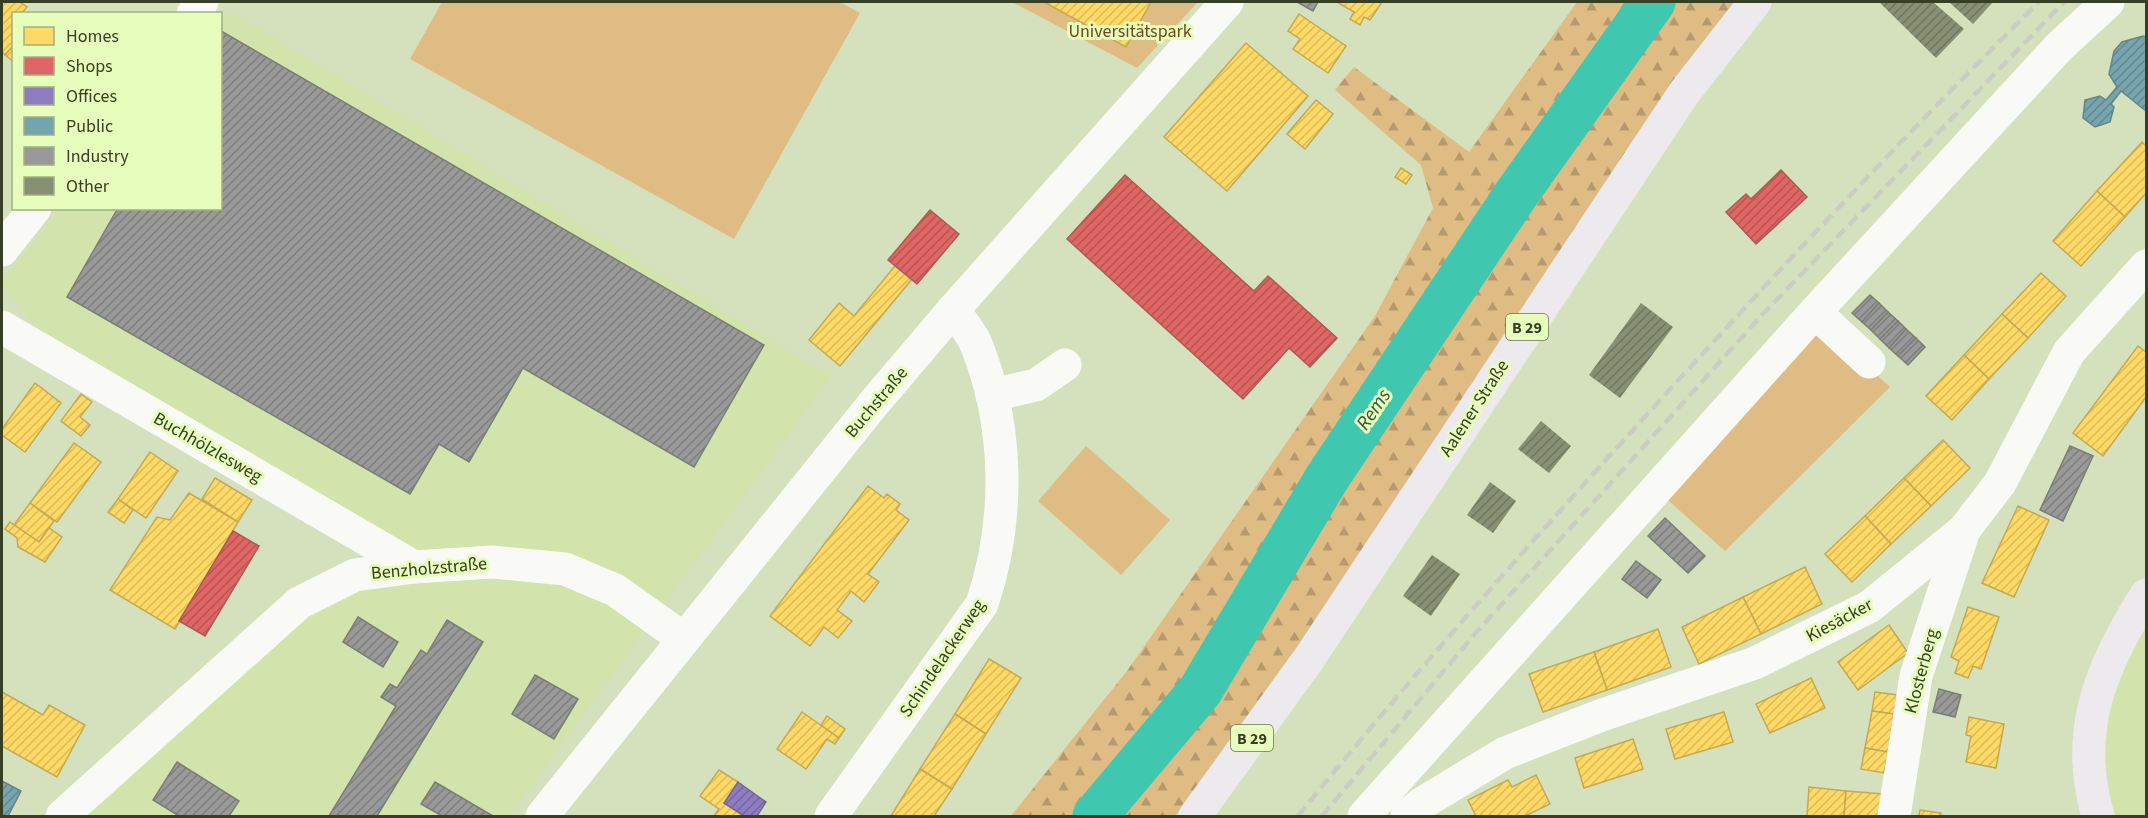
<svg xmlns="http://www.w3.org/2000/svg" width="2148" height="818" viewBox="0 0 2148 818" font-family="'Source Sans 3',sans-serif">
<defs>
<pattern id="forest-firs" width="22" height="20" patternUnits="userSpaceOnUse" patternTransform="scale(1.5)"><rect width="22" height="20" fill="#e0bc85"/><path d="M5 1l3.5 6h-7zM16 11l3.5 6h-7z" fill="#b69a6d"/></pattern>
<pattern id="homes-hatch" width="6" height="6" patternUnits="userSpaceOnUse" patternTransform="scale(1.5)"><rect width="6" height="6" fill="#ffd966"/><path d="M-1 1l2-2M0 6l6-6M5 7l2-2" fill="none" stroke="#dbbb58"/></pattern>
<pattern id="shops-hatch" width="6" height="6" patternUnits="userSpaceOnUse" patternTransform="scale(1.5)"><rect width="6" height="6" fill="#e06666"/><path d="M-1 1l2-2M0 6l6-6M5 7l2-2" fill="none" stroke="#b65554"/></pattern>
<pattern id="offices-hatch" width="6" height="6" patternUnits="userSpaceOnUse" patternTransform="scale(1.5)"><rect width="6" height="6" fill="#8e7cc3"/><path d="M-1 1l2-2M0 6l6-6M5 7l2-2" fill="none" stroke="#75679e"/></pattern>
<pattern id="public-hatch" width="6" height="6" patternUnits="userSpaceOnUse" patternTransform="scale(1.5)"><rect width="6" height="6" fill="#76a5af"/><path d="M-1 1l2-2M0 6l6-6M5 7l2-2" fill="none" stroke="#62888e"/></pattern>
<pattern id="industry-hatch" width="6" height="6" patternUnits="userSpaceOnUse" patternTransform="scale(1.5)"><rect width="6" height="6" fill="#999"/><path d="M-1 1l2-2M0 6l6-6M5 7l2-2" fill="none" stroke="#7e7e7d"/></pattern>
<pattern id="building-hatch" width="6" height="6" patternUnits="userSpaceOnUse" patternTransform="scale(1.5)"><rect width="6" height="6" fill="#879073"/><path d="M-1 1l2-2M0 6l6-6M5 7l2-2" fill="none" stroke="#6f775e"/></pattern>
</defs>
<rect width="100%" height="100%" fill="#d5e0bd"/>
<g fill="#d2e4ac">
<polygon points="230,11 831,377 509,816 62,816 299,603 413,567 137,406 32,321 2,284 2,280 62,209 220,208 220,22"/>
<polygon points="2146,620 2146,816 2114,816 2107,765 2108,720 2123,659"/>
</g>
<polygon fill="url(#forest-firs)" points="1577,2 1740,2 1290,668 1175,816 1011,816 1127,671 1375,316 1433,208 1421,165 1335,90 1354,67 1469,152"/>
<g fill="#e0bc85">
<polygon points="442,2 840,2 860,13 734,239 410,59"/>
<polygon points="1012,2 1198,2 1137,68"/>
<polygon points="1817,320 1890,387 1725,551 1661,494"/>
<polygon points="1086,446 1170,520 1121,575 1038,501"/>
</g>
<g fill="url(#homes-hatch)" stroke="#c3aa52" stroke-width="1.5">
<polygon points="2,2 20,2 27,7 21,14 14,14 14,45 5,55 2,52"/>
<polygon points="1044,2 1151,2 1126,47"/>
<polygon points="1337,2 1382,2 1370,20 1364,17 1360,25 1350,19 1354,12"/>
<polygon points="1299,14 1346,46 1328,73 1293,49 1300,39 1288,31"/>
<polygon points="1246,43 1308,96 1227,191 1164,137"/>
<polygon points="14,45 14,62 5,55"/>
<polygon points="1316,100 1333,114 1305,149 1287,134"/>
<polygon points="2142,142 2146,146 2146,193 2125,217 2097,191"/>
<polygon points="1401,168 1412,175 1406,184 1395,177"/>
<polygon points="2097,191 2125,217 2081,266 2053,241"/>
<polygon points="895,266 912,279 840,366 809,340 839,303 854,316"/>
<polygon points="2041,273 2066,296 2028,338 2002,314"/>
<polygon points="2002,314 2028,338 1989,379 1964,355"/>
<polygon points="2138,346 2146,352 2146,397 2103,456 2073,433"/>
<polygon points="1964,355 1989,379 1952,420 1926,396"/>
<polygon points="35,383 61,403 25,452 2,435 2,429"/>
<polygon points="81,394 92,402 80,417 90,425 81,436 61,421"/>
<polygon points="1943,440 1970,468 1931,506 1904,478"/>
<polygon points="74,443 101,462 57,522 30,503"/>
<polygon points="150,452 178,471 146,518 118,499"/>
<polygon points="215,478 252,500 238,522 202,499"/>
<polygon points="1904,478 1931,506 1891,544 1865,516"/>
<polygon points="868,486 884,498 887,494 900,504 896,510 909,520 868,574 879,582 864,602 851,591 837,610 852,621 838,638 824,627 810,646 770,616"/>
<polygon points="189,493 238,522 175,629 110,590 157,517 170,520"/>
<polygon points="118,499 133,510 124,523 108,512"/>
<polygon points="30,503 54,521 39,542 14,525"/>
<polygon points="2018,506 2049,520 2014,597 1982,583"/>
<polygon points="1865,516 1891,544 1852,582 1825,554"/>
<polygon points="10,522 39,542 49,528 62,537 45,562 18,547 17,538 5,529"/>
<polygon points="1805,567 1822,604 1761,634 1743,597"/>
<polygon points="1743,597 1761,634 1699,664 1682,627"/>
<polygon points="1968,607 1999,617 1981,669 1973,666 1968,678 1955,673 1959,661 1951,657"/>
<polygon points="1889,625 1908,653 1858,690 1838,662"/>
<polygon points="1658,629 1671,667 1607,690 1594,652"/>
<polygon points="1594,652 1607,690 1543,712 1529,674"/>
<polygon points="989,659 1021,678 986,734 955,714"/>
<polygon points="1811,678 1825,708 1770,733 1756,704"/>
<polygon points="2,692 43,715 49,705 85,725 57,777 2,746"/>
<polygon points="1875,692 1897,695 1894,714 1872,711"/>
<polygon points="1872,711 1894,714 1888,752 1865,748"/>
<polygon points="802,712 839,738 835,744 827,739 806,769 777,749"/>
<polygon points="1724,712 1733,742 1675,759 1666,729"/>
<polygon points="955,714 986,734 952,789 920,769"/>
<polygon points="827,716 845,729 839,738 821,725"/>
<polygon points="1969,717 2004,724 1996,768 1966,762 1971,736 1966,735"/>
<polygon points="1633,739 1643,769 1584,788 1575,758"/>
<polygon points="1865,748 1888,752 1884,773 1861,769"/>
<polygon points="920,769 952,789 934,816 891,816"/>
<polygon points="719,770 738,782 724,803 744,816 714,816 719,809 700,796"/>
<polygon points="1536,775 1550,804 1525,816 1476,816 1468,800 1508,780 1512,787"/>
<polygon points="1809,787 1846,791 1844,816 1807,816"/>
<polygon points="1846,791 1883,794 1881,816 1844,816"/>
<polygon points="1920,810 1941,813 1940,816 1919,816"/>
</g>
<g fill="url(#shops-hatch)" stroke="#ad5a52" stroke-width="1.5">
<polygon points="1781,170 1807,197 1756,244 1726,212 1746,194 1751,199"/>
<polygon points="1125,175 1254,291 1268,276 1337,338 1310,367 1289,348 1243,399 1067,239"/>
<polygon points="930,210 959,234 917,284 888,260"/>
<polygon points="233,531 259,546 205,636 179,621"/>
</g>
<polygon fill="url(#offices-hatch)" stroke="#746993" stroke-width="1.5" points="738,782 766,802 757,816 744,816 724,803"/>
<g fill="url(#public-hatch)" stroke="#638685" stroke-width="1.5">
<polygon points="2143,36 2146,37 2146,111 2121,91 2111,104 2114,107 2110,122 2095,127 2083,118 2085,100 2100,96 2106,100 2117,87 2109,74 2114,51 2122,42"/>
<polygon points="2,781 21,791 8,816 2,816"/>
</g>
<g fill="url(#industry-hatch)" stroke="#7b7e76" stroke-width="1.5">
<polygon points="1297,2 1318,2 1313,11"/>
<polygon points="221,31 764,345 694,467 523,368 469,462 439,444 410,494 67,297 118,208 220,208"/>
<polygon points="1870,295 1879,303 1862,322 1852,313"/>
<polygon points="1879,303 1888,312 1871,330 1862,322"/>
<polygon points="1888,312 1898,321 1880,339 1871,330"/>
<polygon points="1898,321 1906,329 1889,348 1880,339"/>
<polygon points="1906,329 1916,338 1898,356 1889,348"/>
<polygon points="1916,338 1925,347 1908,365 1898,356"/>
<polygon points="2070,446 2093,456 2063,521 2040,510"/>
<polygon points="1665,518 1705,556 1688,573 1648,536"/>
<polygon points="1636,561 1661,580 1647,598 1622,579"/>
<polygon points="358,617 398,642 383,667 343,642"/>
<polygon points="447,620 483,642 377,816 329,816 396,706 381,697 390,684 397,688 421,650 427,654"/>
<polygon points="535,675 578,699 554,739 512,714"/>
<polygon points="1939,689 1961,695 1955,717 1933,712"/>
<polygon points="177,762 239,801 229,816 179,816 153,800"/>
<polygon points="435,782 493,816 442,816 421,804"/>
</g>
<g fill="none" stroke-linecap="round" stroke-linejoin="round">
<polyline stroke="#40c7b0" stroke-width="45" points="1095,816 1200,691 1327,478 1517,193 1653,2"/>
</g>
<g fill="url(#building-hatch)">
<polygon points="1879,2 1933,2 1964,29 1936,58"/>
<polygon points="1949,2 1993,2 1973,24"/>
<polygon points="1641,303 1673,327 1620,398 1589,375"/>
<polygon points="1541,421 1571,446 1549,473 1518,449"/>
<polygon points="1490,482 1516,501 1493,533 1467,515"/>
<polygon points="1432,555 1460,574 1431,616 1403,596"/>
</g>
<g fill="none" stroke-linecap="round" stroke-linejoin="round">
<g stroke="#f9faf5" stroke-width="33">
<polyline points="193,14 202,2"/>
<polyline points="2,250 35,208"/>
<polyline points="1815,312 1869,362"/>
<polyline points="2,327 414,567"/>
<polyline points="992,395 1036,385 1065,365"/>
<polyline points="62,816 299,603 355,575 414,567 492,562 565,569 615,590 684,639"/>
<polyline points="542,816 874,403 953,310 1227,2"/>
<path d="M 831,816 L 982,604 C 1010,521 1009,426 976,344 C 971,332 960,320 953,310"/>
<polyline points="1364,816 1815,312 2060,46 2108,2"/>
<polyline points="1407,816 1421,804 1505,753 1602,715 1755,663 1869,607 1964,530 2000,483 2069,352 2146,266"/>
<polyline points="1894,816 1916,676 1964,530"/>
</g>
<g stroke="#eceaed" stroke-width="33">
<polyline points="1195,816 1308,660 1684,93 1755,2"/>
<path d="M 2098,816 C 2073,732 2101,666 2146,595"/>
</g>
<g stroke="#cbcdc4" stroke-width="4.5" stroke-dasharray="12 6" stroke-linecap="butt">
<path d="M 1298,816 C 1408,680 1525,549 1643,419 C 1772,277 1903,137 2039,2"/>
<polyline points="1322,816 1474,635 1762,315 2064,2"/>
</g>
</g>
<g text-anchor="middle" stroke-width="6" stroke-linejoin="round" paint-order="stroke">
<g fill="#e7fdbb" stroke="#6b7751" stroke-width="1.5">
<rect x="1506" y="314" width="42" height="26" rx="4.5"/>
<rect x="1231" y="725" width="42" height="26" rx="4.5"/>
</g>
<g font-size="16" font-weight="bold" fill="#363e24">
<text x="1527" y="333">B 29</text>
<text x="1252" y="744">B 29</text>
</g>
<g font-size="18" fill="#704922" stroke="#e7fdbb">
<text x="1130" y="37">Universitätspark</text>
</g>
<g font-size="18" fill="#363e24" stroke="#e7fdbb">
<text transform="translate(876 402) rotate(-50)" y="6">Buchstraße</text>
<text transform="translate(1474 408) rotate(-57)" y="6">Aalener Straße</text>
<text transform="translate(208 447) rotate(30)" y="6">Buchhölzlesweg</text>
<text transform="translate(429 568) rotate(-5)" y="6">Benzholzstraße</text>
<text transform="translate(1839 620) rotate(-28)" y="6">Kiesäcker</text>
<text transform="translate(942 658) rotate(-56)" y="6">Schindelackerweg</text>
<text transform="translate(1921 671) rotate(-75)" y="6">Klosterberg</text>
</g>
<g font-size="20" font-style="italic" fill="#34534e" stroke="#e7fdbb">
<text transform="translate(1373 409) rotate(-56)" y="7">Rems</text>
</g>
</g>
<rect width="2148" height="818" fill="none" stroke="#363e24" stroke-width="6"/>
<rect x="12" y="12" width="210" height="198" fill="#e7fdbb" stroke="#a0b17f" stroke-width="1.5"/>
<rect x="24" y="27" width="30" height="18" fill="#ffd966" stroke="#a0b17f" stroke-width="1.5"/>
<text x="66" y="42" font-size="18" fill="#363e24">Homes</text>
<rect x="24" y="57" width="30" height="18" fill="#e06666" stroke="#a0b17f" stroke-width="1.5"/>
<text x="66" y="72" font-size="18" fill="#363e24">Shops</text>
<rect x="24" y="87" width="30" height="18" fill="#8e7cc3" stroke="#a0b17f" stroke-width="1.5"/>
<text x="66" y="102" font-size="18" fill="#363e24">Offices</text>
<rect x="24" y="117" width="30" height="18" fill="#76a5af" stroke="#a0b17f" stroke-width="1.5"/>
<text x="66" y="132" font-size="18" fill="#363e24">Public</text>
<rect x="24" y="147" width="30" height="18" fill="#999999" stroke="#a0b17f" stroke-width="1.5"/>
<text x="66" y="162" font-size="18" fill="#363e24">Industry</text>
<rect x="24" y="177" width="30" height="18" fill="#879073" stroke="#a0b17f" stroke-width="1.5"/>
<text x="66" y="192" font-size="18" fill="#363e24">Other</text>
</svg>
